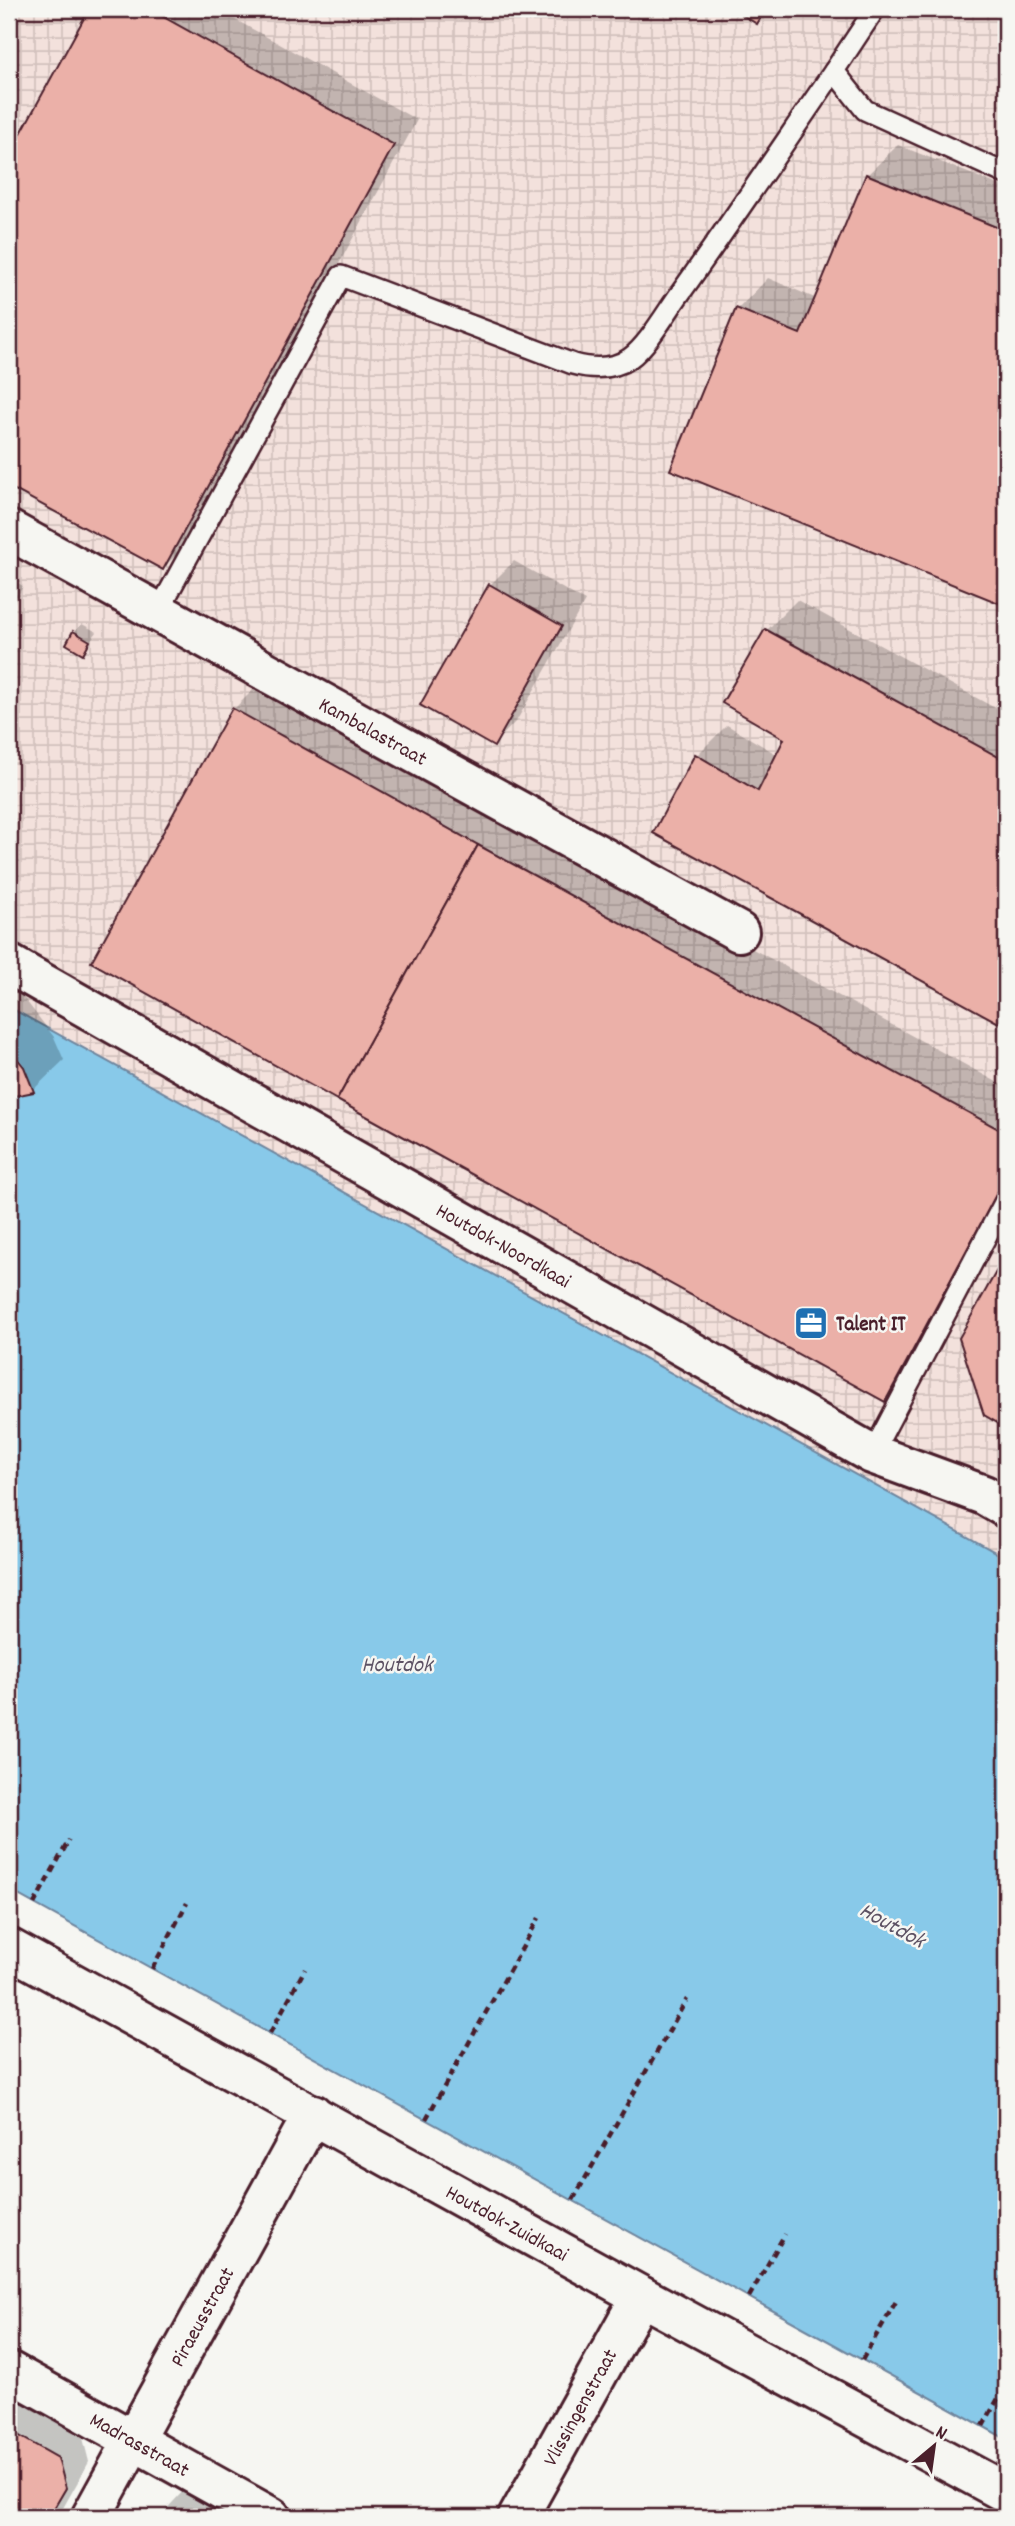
<svg xmlns="http://www.w3.org/2000/svg" width="1015" height="2526" viewBox="0 0 1015 2526" font-family="Dekko,sans-serif">
<defs>
<pattern id="industrial-grid" width="8" height="8" patternUnits="userSpaceOnUse" patternTransform="scale(1.75)"><rect width="8" height="8" fill="#f3e1dc"/><path d="M0 4h8M4 0v8" fill="none" stroke="#d2c1bd"/></pattern>
</defs>
<rect width="100%" height="100%" fill="#f6f6f2"/>
<filter id="ink" filterUnits="userSpaceOnUse"><feTurbulence type="fractalNoise" baseFrequency=".0143" numOctaves="2"/><feDisplacementMap in="SourceGraphic" scale="14" xChannelSelector="R" yChannelSelector="G"/><feConvolveMatrix kernelMatrix="1 2 1 2 8 2 1 2 1" color-interpolation-filters="sRGB"/></filter>
<g filter="url(#ink)">
<polygon fill="url(#industrial-grid)" points="9,9 1006,9 1006,1558 9,1006"/>
<polygon fill="#88c9e9" stroke="#6f859d" stroke-width="2" points="9,1007 1006,1558 1006,2439 9,1890"/>
<g fill="#0003">
<polygon points="91,9 216,9 417,120 187,544 163,568 9,485 9,159"/>
<polygon points="898,145 1006,188 1006,604 672,469 738,309 768,278 817,299 867,175"/>
<polygon points="514,561 585,601 517,720 493,745 422,704 490,585"/>
<polygon points="9,578 23,586 9,613"/>
<polygon points="797,600 1006,714 1006,1025 655,832 697,755 727,725 778,755 787,739 767,630"/>
<polygon points="82,624 97,632 82,651 74,632"/>
<polygon points="264,679 509,816 1006,1087 1006,1200 915,1369 885,1399 93,961 234,709"/>
<polygon points="9,984 16,988 54,1037 64,1060 33,1090 9,1095 9,1050 20,1065 24,1065 9,1045"/>
<polygon points="1006,1257 1006,1426 985,1414 961,1338"/>
<polygon points="9,2393 82,2434 89,2462 58,2517 9,2517"/>
<polygon points="186,2488 240,2517 159,2517"/>
</g>
<g fill="#ebb0a8" stroke="#4a1f2b" stroke-width="2">
<polygon points="89,9 149,9 394,145 163,570 9,487 9,155"/>
<polygon points="733,9 766,9 757,24"/>
<polygon points="866,174 1006,231 1006,606 670,470 736,308 800,334"/>
<polygon points="489,584 562,626 494,747 420,705"/>
<polygon points="765,629 1006,761 1006,1027 653,833 695,754 758,791 784,739 722,703"/>
<polygon points="73,631 90,641 83,654 66,644"/>
<polygon points="232,708 478,845 337,1100 91,962"/>
<polygon points="478,845 1006,1133 1006,1177 885,1402 337,1100"/>
<polygon points="9,1048 24,1067 34,1092 9,1097"/>
<polygon points="1006,1254 1006,1428 984,1415 959,1338"/>
<polygon points="9,2430 58,2458 66,2488 49,2517 25,2517 9,2508"/>
</g>
<g fill="none" stroke-linecap="round" stroke-linejoin="round">
<g stroke="#4a1f2b" stroke-width="24">
<g id="service">
<polyline points="875,9 834,71 865,110 1006,174"/>
<path d="M 158,612 L 341,276 L 573,364 C 592,369 613,370 630,358 C 648,345 666,313 679,295 C 732,221 783,145 834,71"/>
<polyline points="872,1454 1006,1199"/>
</g>
</g>
<g stroke="#4a1f2b" stroke-width="44">
<g id="minor">
<path id="s1" d="M 9,530 L 739,932"/>
<path id="s2" d="M 9,1948 L 641,2296 L 1006,2493"/>
<path id="s3" d="M 9,2371 L 271,2517"/>
<path id="s4" d="M 91,2517 L 313,2114"/>
<path id="s5" d="M 518,2517 L 641,2296"/>
</g>
</g>
<g stroke="#4a1f2b" stroke-width="44">
<g id="tertiary">
<path id="s6" d="M 9,964 L 872,1454 L 984,1495 L 1006,1508"/>
</g>
</g>
<g stroke="#4a1f2b" stroke-width="4.5" stroke-dasharray="7 5" stroke-linecap="butt">
<polyline points="34,1904 69,1840"/>
<polyline points="152,1969 187,1903"/>
<polyline points="270,2033 305,1969"/>
<polyline points="426,2119 539,1918"/>
<polyline points="573,2200 687,1999"/>
<polyline points="749,2297 785,2234"/>
<polyline points="862,2360 898,2298"/>
<polyline points="983,2426 1006,2384"/>
</g>
<use href="#service" stroke="#f6f6f2" stroke-width="19"/>
<use href="#minor" stroke="#f6f6f2" stroke-width="38"/>
<use href="#tertiary" stroke="#f6f6f2" stroke-width="38"/>
</g>
</g>
<defs>
<g id="office-square" transform="scale(1.75)"><rect x="-9" y="-9" width="18" height="18" rx="4" fill="#1f6fb2" stroke="#f6f6f2"/><path d="M-6-3h4V-5.5h4V-3h4V5H-6ZM-1-4.5V-3h2v-1.5ZM-6 0V1H6V0Z" fill="#fff"/></g>
</defs>
<g fill-rule="evenodd">
<use href="#office-square" x="811" y="1323"/>
</g>
<g text-anchor="middle" stroke-width="5" stroke-linejoin="round" paint-order="stroke">
<g font-size="21" fill="#4a1f2b" stroke="#f6f6f2">
<text dy="7" stroke="none"><textPath href="#s1" startOffset="416">Kambalastraat</textPath></text>
<text dy="7" stroke="none"><textPath href="#s6" startOffset="569">Houtdok-Noordkaai</textPath></text>
<text dy="7" stroke="none"><textPath href="#s2" startOffset="569">Houtdok-Zuidkaai</textPath></text>
<text dy="7" stroke="none"><textPath href="#s4" startOffset="229">Piraeusstraat</textPath></text>
<text dy="7" stroke="none"><textPath href="#s5" startOffset="126">Vlissingenstraat</textPath></text>
<text dy="7" stroke="none"><textPath href="#s3" startOffset="150">Madrasstraat</textPath></text>
</g>
<g font-size="21" font-weight="bold" fill="#4a1f2b" stroke="#f6f6f2" text-anchor="start">
<text x="836" y="1330">Talent IT</text>
</g>
<g font-size="23" font-style="italic" fill="#5d5264" stroke="#f6f6f2">
<text x="397" y="1671">Houtdok</text>
<text transform="translate(893 1924) rotate(29)" y="8">Houtdok</text>
</g>
</g>
<rect width="1015" height="2526" fill="none" stroke="#f6f6f2" stroke-width="35"/>
<rect x="18" y="18" width="980" height="2491" fill="none" stroke="#4a1f2b" stroke-width="2.5" filter="url(#ink)"/>
<g transform="translate(934 2446) rotate(29)" stroke="#f6f6f2" stroke-width="5" paint-order="stroke">
<path d="M0-5L12 26L0 18L-12 26Z" fill="#4a1f2b"/>
<text y="-10" font-size="19" font-weight="bold" text-anchor="middle" fill="#4a1f2b">N</text>
</g>
</svg>
